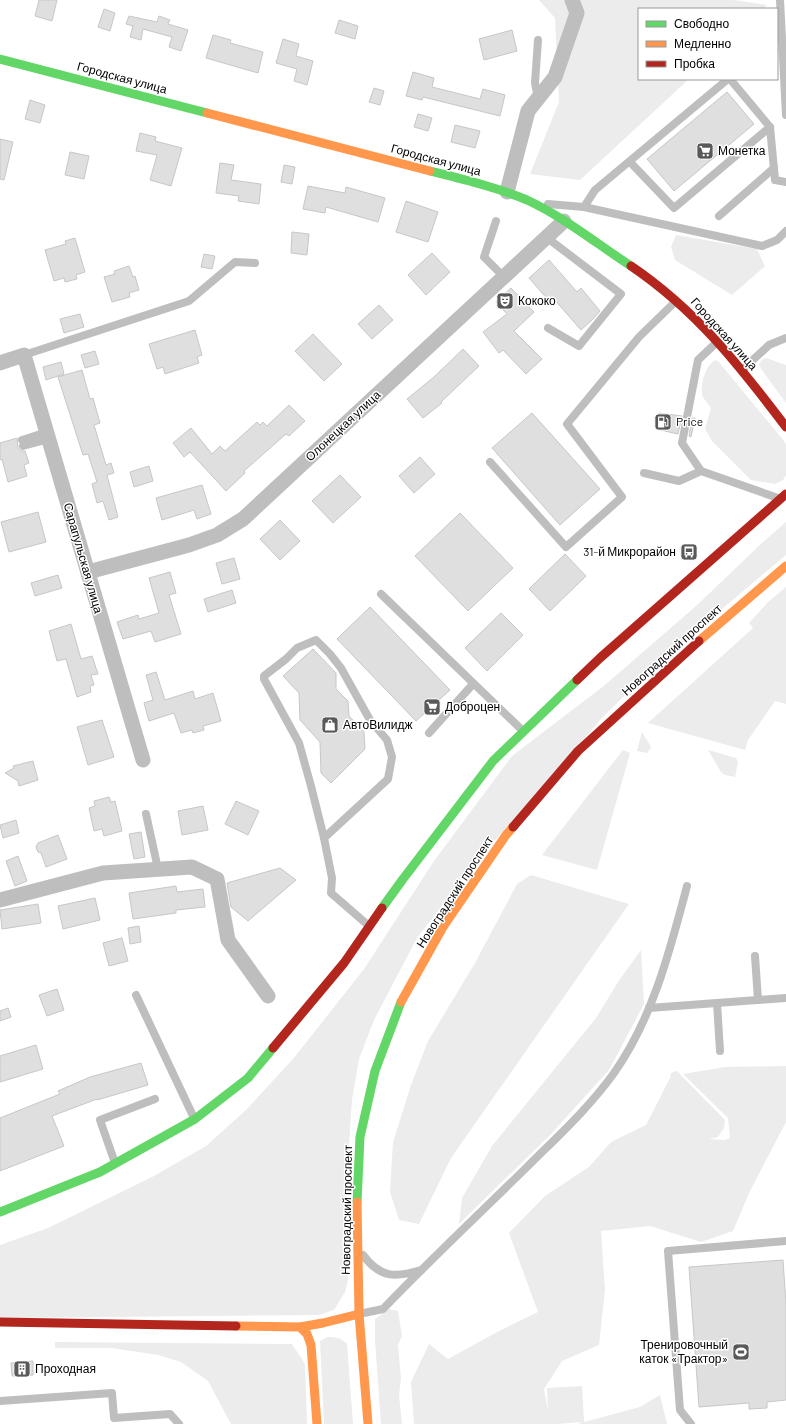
<svg xmlns="http://www.w3.org/2000/svg" width="786" height="1424" viewBox="0 0 786 1424" font-family="Barlow,sans-serif">
<rect width="100%" height="100%" fill="#fff"/>
<g fill="#ececec">
<polygon points="539,0 734,0 767,5 763,9 639,9 639,79 689,79 580,180 530,174 559,102 555,18"/>
<polygon points="676,235 757,249 765,266 732,295 675,260 671,247"/>
<polygon points="766,358 786,365 786,403 761,369 759,364 762,360"/>
<path d="M 715,360 L 718,361 L 784,441 L 786,445 L 786,475 L 783,480 L 775,484 L 751,480 L 712,441 L 705,429 L 711,408 C 709,404 705,401 703,397 C 699,386 705,366 715,360 Z"/>
<polygon points="786,522 786,555 651,669 602,718 476,862 417,938 374,1020 359,1059 352,1100 345,1204 348,1280 345,1292 334,1310 319,1315 0,1318 0,1245 48,1228 154,1176 206,1146 246,1110 293,1059 364,969 434,861 512,756 605,685 696,606 762,543"/>
<polygon points="786,587 786,704 775,701 748,740 745,750 648,723 753,628 749,623 768,602"/>
<polygon points="642,732 650,745 651,748 647,753 637,751"/>
<polygon points="623,750 630,753 597,870 542,855"/>
<polygon points="708,750 736,758 738,762 735,777 725,775 721,772"/>
<polygon points="531,875 629,904 451,1158 419,1224 399,1220 390,1192 393,1142 411,1085 428,1041 475,963 517,884"/>
<polygon points="641,950 644,1004 609,1070 551,1134 459,1224 462,1198 492,1146 596,1018 618,982"/>
<polygon points="786,1066 786,1122 749,1193 733,1231 701,1242 650,1226 601,1231 605,1290 599,1345 562,1361 544,1389 548,1411 547,1388 582,1386 584,1422 640,1407 660,1395 667,1424 578,1424 582,1422 557,1424 414,1424 411,1382 429,1344 448,1359 499,1331 538,1312 509,1233 545,1196 589,1167 611,1142 646,1125 670,1078 671,1073 677,1071 725,1120 724,1128 718,1137 709,1139 724,1140 730,1138 728,1118 683,1074 725,1067"/>
<polygon points="389,1309 398,1311 402,1336 398,1345 401,1379 399,1395 402,1424 381,1424 375,1341 375,1319"/>
<path d="M 328,1337 C 337,1337 341,1338 347,1344 L 353,1424 L 324,1424 L 320,1341 Z"/>
<polygon points="55,1342 292,1344 305,1364 307,1424 231,1424 208,1381 181,1362 158,1355 112,1348 55,1348"/>
</g>
<g fill="#dfdfdf" stroke="#c7c7c7">
<polygon points="39,0 57,0 52,21 35,16"/>
<polygon points="104,9 115,13 110,31 98,27"/>
<polygon points="129,16 157,22 159,16 170,20 168,24 188,30 181,51 169,47 172,37 143,29 141,40 130,37 133,26 126,24"/>
<polygon points="339,20 358,26 355,39 335,33"/>
<polygon points="512,30 517,51 484,60 479,39"/>
<polygon points="213,35 231,40 230,43 263,52 258,73 206,58"/>
<polygon points="283,39 299,44 296,56 313,61 307,85 294,81 297,69 276,63"/>
<polygon points="413,72 434,78 432,87 480,99 483,89 505,95 500,116 423,97 422,100 406,96"/>
<polygon points="374,88 384,91 380,105 369,102"/>
<polygon points="727,92 754,124 674,191 647,159"/>
<polygon points="30,100 45,105 40,123 25,119"/>
<polygon points="418,114 432,118 428,131 414,127"/>
<polygon points="455,125 480,131 475,148 451,142"/>
<polygon points="140,133 156,137 155,141 182,148 171,186 150,180 157,155 136,151"/>
<polygon points="0,139 13,142 4,180 0,179"/>
<polygon points="70,152 89,156 84,179 65,175"/>
<polygon points="220,163 234,165 231,180 261,184 259,204 238,201 239,196 216,193"/>
<polygon points="284,165 295,167 292,184 281,182"/>
<polygon points="308,186 345,193 346,187 385,198 378,222 326,207 325,213 303,209"/>
<polygon points="406,201 438,212 428,242 396,232"/>
<polygon points="292,232 309,234 307,255 291,253"/>
<polygon points="75,238 85,272 76,275 77,279 65,282 64,278 54,281 45,250 66,244 65,241"/>
<polygon points="432,253 450,272 426,295 408,275"/>
<polygon points="204,254 215,256 212,269 201,267"/>
<polygon points="549,260 577,292 581,288 600,311 593,319 581,330 554,299 550,302 529,278"/>
<polygon points="129,266 133,277 135,276 139,290 129,293 130,297 112,302 104,277 115,274 114,271"/>
<polygon points="511,288 534,312 514,331 542,359 526,374 503,350 499,353 483,332 507,314 496,302"/>
<polygon points="379,305 393,320 372,339 358,324"/>
<polygon points="80,314 84,327 64,333 60,319"/>
<polygon points="195,330 202,355 197,357 199,363 165,374 163,367 157,369 149,344"/>
<polygon points="313,334 342,364 324,381 295,351"/>
<polygon points="463,349 479,366 441,402 442,403 423,418 407,399 434,377"/>
<polygon points="95,351 99,364 85,368 81,355"/>
<polygon points="61,362 64,374 46,380 43,367"/>
<polygon points="82,370 90,399 93,398 100,423 94,425 106,465 111,463 114,473 107,475 118,517 109,520 103,501 97,503 92,484 97,482 88,454 83,455 58,377"/>
<polygon points="289,405 305,421 289,436 286,434 244,471 245,473 226,491 190,452 184,457 173,443 191,428 212,454 220,446 225,451 257,422 260,425 263,422 267,426"/>
<polygon points="532,413 600,489 560,525 492,448"/>
<polygon points="659,413 682,416 678,434 656,429"/>
<polygon points="692,418 695,418 691,437 689,436"/>
<polygon points="17,438 18,448 21,451 25,451 29,463 24,465 27,476 8,482 2,459 0,460 0,443"/>
<polygon points="420,457 435,474 414,493 399,476"/>
<polygon points="149,466 153,481 134,487 130,472"/>
<polygon points="340,475 361,497 333,523 312,501"/>
<polygon points="202,485 211,514 197,519 194,510 162,520 156,498"/>
<polygon points="38,512 46,542 9,552 1,522"/>
<polygon points="460,513 513,568 468,611 415,556"/>
<polygon points="280,520 300,541 280,560 260,539"/>
<polygon points="565,554 586,576 550,611 529,589"/>
<polygon points="234,558 240,579 222,584 216,563"/>
<polygon points="170,572 176,593 169,595 181,634 155,642 151,631 123,639 117,622 138,615 139,619 159,613 149,578"/>
<polygon points="58,575 62,588 35,596 31,583"/>
<polygon points="232,590 236,603 208,612 204,599"/>
<polygon points="370,607 450,690 416,721 337,639"/>
<polygon points="501,613 523,635 487,671 465,648"/>
<polygon points="71,624 81,659 92,656 98,674 91,675 94,685 90,686 91,692 77,697 66,659 57,661 49,631"/>
<polygon points="313,649 336,673 336,689 348,701 349,716 364,732 365,749 331,783 321,773 320,742 300,720 299,693 283,676"/>
<polygon points="156,672 165,700 193,691 195,699 213,693 221,721 203,726 204,730 193,733 192,730 181,733 174,713 149,721 144,703 153,700 146,675"/>
<polygon points="102,720 114,757 88,765 77,727"/>
<polygon points="33,761 38,780 19,786 18,781 5,773 14,768 13,766"/>
<polygon points="109,797 111,802 115,801 122,831 104,836 102,829 94,831 89,808 95,806 94,801"/>
<polygon points="236,801 259,811 248,835 225,824"/>
<polygon points="203,806 208,830 182,835 178,811"/>
<polygon points="16,820 19,833 3,838 0,825"/>
<polygon points="141,832 145,857 134,859 129,834"/>
<polygon points="58,835 67,859 46,867 41,853 38,852 36,847 38,843"/>
<polygon points="18,856 27,881 15,886 6,861"/>
<polygon points="280,868 296,880 248,921 231,907 227,883"/>
<polygon points="176,886 177,892 203,889 205,907 176,910 176,913 133,919 129,893"/>
<polygon points="95,898 100,920 63,929 58,906"/>
<polygon points="38,904 41,923 2,929 0,910"/>
<polygon points="139,926 141,942 130,944 128,928"/>
<polygon points="122,938 128,961 109,966 103,943"/>
<polygon points="57,989 64,1010 47,1016 39,995"/>
<polygon points="8,1008 11,1017 0,1021 0,1011"/>
<polygon points="36,1045 43,1069 0,1082 0,1056"/>
<polygon points="141,1063 148,1085 97,1100 97,1099 52,1116 64,1146 0,1171 0,1118 60,1094 58,1091 90,1077"/>
<polygon points="783,1260 786,1303 786,1400 767,1402 767,1408 749,1409 749,1403 699,1407 689,1267"/>
<polygon points="33,1361 33,1375 12,1376 11,1363"/>
</g>
<g fill="none" stroke-linecap="round" stroke-linejoin="round">
<g stroke="#bebebe" stroke-width="8">
<polyline points="780,0 786,115"/>
<polyline points="538,40 535,83 538,98"/>
<polyline points="730,79 770,127 775,180 786,182"/>
<polyline points="630,162 674,208 770,127"/>
<polyline points="548,204 584,207 762,246 777,240 786,231"/>
<polyline points="584,207 595,190 728,79"/>
<polyline points="719,216 774,168"/>
<polyline points="496,221 484,257 503,276"/>
<polyline points="546,237 621,294 579,346 548,328"/>
<polyline points="717,342 698,360 682,443 701,471 778,498"/>
<polyline points="24,355 189,301 235,262 255,263"/>
<polyline points="742,370 769,345 786,338"/>
<polyline points="22,440 47,432"/>
<polyline points="23,446 49,439"/>
<polyline points="490,462 566,547 622,497 567,424 639,337 676,301"/>
<polyline points="644,473 679,481 701,471"/>
<polyline points="381,594 523,731"/>
<polyline points="429,733 473,684"/>
<polyline points="146,814 158,869"/>
<polyline points="324,838 388,779 392,757 387,740 370,720 341,668 330,654 316,640 297,648 286,659 264,676 264,679 299,743 311,786 324,838 332,878 331,893 369,926"/>
<polyline points="755,956 758,1000"/>
<polyline points="136,995 194,1118"/>
<polyline points="717,1003 720,1051"/>
<polyline points="649,1008 786,998"/>
<polyline points="115,1163 100,1120 155,1099"/>
<path d="M 363,1255 C 380,1278 395,1278 421,1270"/>
<path d="M 359,1314 L 383,1309 C 430,1260 479,1214 527,1167 C 557,1137 589,1108 614,1073 C 653,1018 670,950 687,886"/>
<polyline points="0,1401 112,1393 114,1418 170,1414 179,1424"/>
<polyline points="691,1424 680,1410 668,1251 786,1241"/>
</g>
<g stroke="#bebebe" stroke-width="15">
<polyline points="507,192 528,111 555,77 577,13 572,0"/>
<polyline points="0,363 24,355 143,760"/>
<polyline points="88,572 189,545 217,535 243,519 564,221"/>
<polyline points="0,900 103,873 192,867 217,879 228,940 268,996"/>
</g>
<g stroke="#63d668" stroke-width="9">
<polyline points="0,59 207,113"/>
<path d="M 430,171 C 462,179 496,187 527,200 C 564,217 597,244 631,266"/>
<polyline points="382,908 403,879 493,761 577,680"/>
<polyline points="357,1202 360,1137 375,1071 401,1002"/>
<polyline points="0,1212 100,1172 195,1119 248,1078 273,1048"/>
</g>
<g stroke="#ff974d" stroke-width="9">
<polyline points="207,113 430,171"/>
<polyline points="699,641 786,566"/>
<polyline points="401,1002 443,927 506,835 513,827"/>
<polyline points="359,1314 368,1424"/>
<polyline points="236,1326 300,1327 323,1323 359,1314 357,1202"/>
<polyline points="300,1327 307,1334 311,1345 317,1424"/>
</g>
<g stroke="#b3261e" stroke-width="9">
<path d="M 631,266 C 696,310 739,365 786,427"/>
<polyline points="577,680 600,658 786,494"/>
<polyline points="513,827 578,751 699,641"/>
<polyline points="273,1048 344,963 382,908"/>
<polyline points="0,1322 236,1326"/>
</g>
</g>
<defs>
<g id="supermarket-square" transform="scale(0.9)"><rect x="-9" y="-9" width="18" height="18" rx="4" fill="#595959" stroke="#fff"/><path d="M-6-5.5h2.5l.6 2H6L4.5 2H-2.5L-4.4-4H-6ZM-1.5 3.2a1.3 1.3 0 1 0 .1 0ZM3 3.2a1.3 1.3 0 1 0 .1 0Z" fill="#fff"/></g>
<g id="theatre-square" transform="scale(0.9)"><rect x="-9" y="-9" width="18" height="18" rx="4" fill="#595959" stroke="#fff"/><path d="M-5-5.5Q0-4 5-5.5V0Q5 5 0 6Q-5 5-5 0ZM-3.3-2.5H-1v1.5H-3.3ZM1-2.5H3.3v1.5H1ZM-2.8 1Q0 5.5 2.8 1Z" fill="#fff"/></g>
<g id="fuel-square" transform="scale(0.9)"><rect x="-9" y="-9" width="18" height="18" rx="4" fill="#595959" stroke="#fff"/><path d="M-5.5-6h7V0h2V4h1.3V-2.5L3-4.5l.8-.8L6-3V5H2.5V1h-1V6h-7ZM-4.2-4.7v3.2H.2V-4.7Z" fill="#fff"/></g>
<g id="bus-square" transform="scale(0.9)"><rect x="-9" y="-9" width="18" height="18" rx="4" fill="#595959" stroke="#fff"/><path d="M-5-6H5V4H4V6H2V4H-2V6H-4V4H-5ZM-3.5-4V0h7V-4ZM-3.5 1.2v1.5H-2V1.2ZM2 1.2v1.5H3.5V1.2Z" fill="#fff"/></g>
<g id="shop-square" transform="scale(0.9)"><rect x="-9" y="-9" width="18" height="18" rx="4" fill="#595959" stroke="#fff"/><path d="M-5-2.5h2.3a2.7 3.5 0 0 1 5.4 0H5L5.5 6h-11ZM-1.5-2.5h3a1.5 2.3 0 0 0-3 0Z" fill="#fff"/></g>
<g id="stadium-square" transform="scale(0.9)"><rect x="-9" y="-9" width="18" height="18" rx="4" fill="#595959" stroke="#fff"/><path d="M0-5a6.5 5 0 1 0 0 10a6.5 5 0 1 0 0-10ZM-3.5-1.8h7v3.6h-7Z" fill="#fff"/></g>
<g id="building-square" transform="scale(0.9)"><rect x="-9" y="-9" width="18" height="18" rx="4" fill="#595959" stroke="#fff"/><path d="M-4-6H4V6H1V3H-1V6H-4ZM-2.5-4.3h1.7v1.8h-1.7ZM.8-4.3h1.7v1.8H.8ZM-2.5-1h1.7V.8h-1.7ZM.8-1h1.7V.8H.8Z" fill="#fff"/></g>
</defs>
<g fill-rule="evenodd">
<use href="#supermarket-square" x="705" y="151"/>
<use href="#theatre-square" x="505" y="301"/>
<use href="#fuel-square" x="663" y="422"/>
<use href="#bus-square" x="689" y="552"/>
<use href="#supermarket-square" x="432" y="707"/>
<use href="#shop-square" x="330" y="725"/>
<use href="#stadium-square" x="741" y="1352"/>
<use href="#building-square" x="22" y="1369"/>
</g>
<g text-anchor="middle" stroke-width="3" stroke-linejoin="round" paint-order="stroke">
<g font-size="12" fill="#000" stroke="#fff">
<text transform="translate(122 78) rotate(15)" y="4">Городская улица</text>
<text transform="translate(436 160) rotate(15)" y="4">Городская улица</text>
<text transform="translate(724 334) rotate(48)" y="4">Городская улица</text>
<text transform="translate(343 426) rotate(-43)" y="4">Олонецкая улица</text>
<text transform="translate(83 558) rotate(74)" y="4">Сарапульская улица</text>
<text transform="translate(672 650) rotate(-42)" y="4">Новоградский проспект</text>
<text transform="translate(455 892) rotate(-57)" y="4">Новоградский проспект</text>
<text transform="translate(347 1210) rotate(-89)" y="4">Новоградский проспект</text>
</g>
<g font-size="12" fill="#000" stroke="#fff" text-anchor="start">
<text x="718" y="155">Монетка</text>
<text x="518" y="305">Кококо</text>
<text x="676" y="426">Price</text>
<text x="676" y="556" text-anchor="end">31-й Микрорайон</text>
<text x="445" y="711">Доброцен</text>
<text x="343" y="729">АвтоВилидж</text>
<text x="728" y="1349" text-anchor="end">Тренировочный<tspan x="728" dy="14">каток «Трактор»</tspan></text>
<text x="35" y="1373">Проходная</text>
</g>
</g>
<rect x="638" y="8" width="140" height="72" fill="#ffffff" stroke="#999999"/>
<rect x="646" y="21" width="20" height="6" fill="#63d668" stroke="#999999"/>
<text x="674" y="28" font-size="12" fill="#000000">Свободно</text>
<rect x="646" y="41" width="20" height="6" fill="#ff974d" stroke="#999999"/>
<text x="674" y="48" font-size="12" fill="#000000">Медленно</text>
<rect x="646" y="61" width="20" height="6" fill="#b3261e" stroke="#999999"/>
<text x="674" y="68" font-size="12" fill="#000000">Пробка</text>
</svg>
